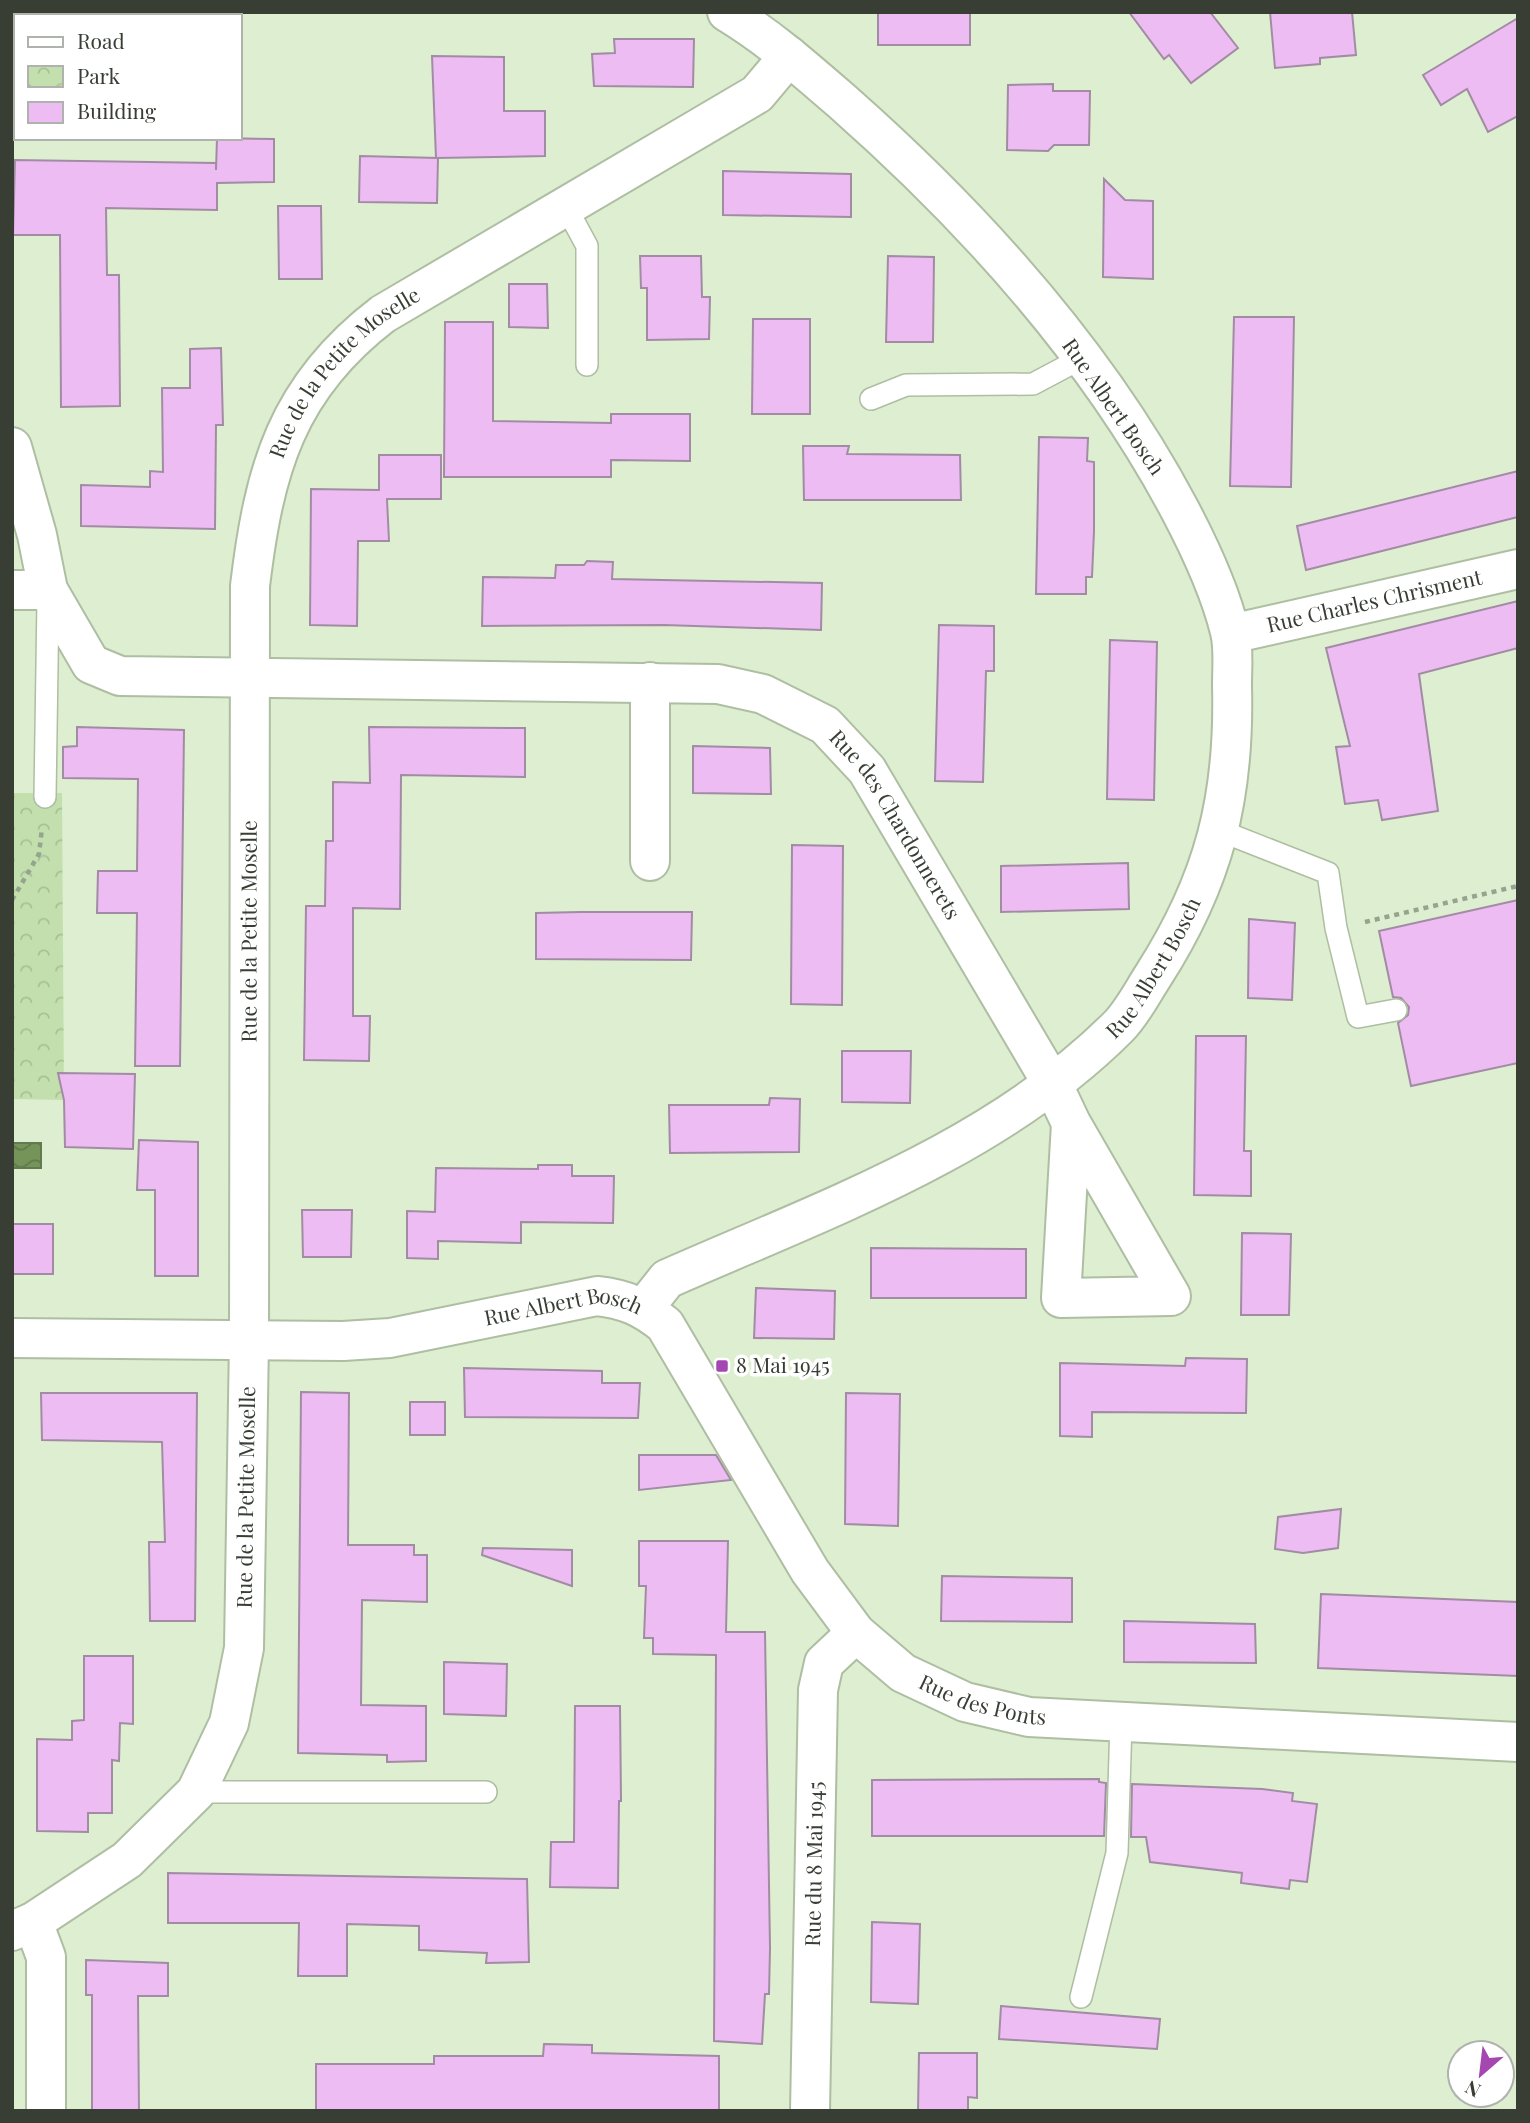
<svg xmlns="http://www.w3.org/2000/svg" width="1530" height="2123" viewBox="0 0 1530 2123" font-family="'Playfair Display',serif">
<defs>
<pattern id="park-crowns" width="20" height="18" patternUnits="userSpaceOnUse" patternTransform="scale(1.75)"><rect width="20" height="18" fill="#c3dfad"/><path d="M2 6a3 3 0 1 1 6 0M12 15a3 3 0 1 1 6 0" fill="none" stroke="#a8c095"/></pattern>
<pattern id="water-waves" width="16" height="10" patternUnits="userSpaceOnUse" patternTransform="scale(1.75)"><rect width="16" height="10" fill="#749459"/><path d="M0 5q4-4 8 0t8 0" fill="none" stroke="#607a4a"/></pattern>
</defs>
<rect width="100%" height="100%" fill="#ddeed1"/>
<polygon fill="url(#park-crowns)" points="12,793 62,793 64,1100 12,1099"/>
<rect fill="url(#water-waves)" stroke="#627a4e" stroke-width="2" x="12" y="1143" width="29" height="25"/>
<g fill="#edbcf3" stroke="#a18ca3" stroke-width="2">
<rect x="878" y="12" width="92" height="33"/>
<polygon points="1129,12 1210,12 1238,48 1191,83 1169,55 1164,59"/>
<polygon points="1270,12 1352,12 1356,55 1320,58 1320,64 1275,68"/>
<polygon points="1518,18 1518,116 1488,132 1467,89 1441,105 1423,75"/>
<polygon points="614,39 694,39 693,87 594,86 592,54 615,53"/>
<polygon points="432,56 504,57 504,111 545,111 545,156 436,158"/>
<polygon points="1053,84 1053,91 1090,91 1089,145 1054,145 1048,151 1007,150 1008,85"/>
<polygon points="217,138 274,139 274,182 217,183 217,210 106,208 107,275 119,275 120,406 61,407 60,235 13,235 15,160 216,163 216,170"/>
<polygon points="360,156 438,158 437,203 359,202"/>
<polygon points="723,171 851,174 851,217 723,215"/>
<polygon points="1104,179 1125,200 1153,201 1153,279 1103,277"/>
<polygon points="278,206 321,206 322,279 279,279"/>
<polygon points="640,256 701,256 702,297 710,297 709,339 647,340 647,288 641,288"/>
<polygon points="888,256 934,257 933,342 886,342"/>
<polygon points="509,284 547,284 548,328 509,327"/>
<polygon points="1234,317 1294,317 1291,487 1230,486"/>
<polygon points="753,319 810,319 810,414 752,414"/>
<polygon points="445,322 493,322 493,421 611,423 611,414 690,414 690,461 611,460 611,477 444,477"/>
<polygon points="221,348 223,425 216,425 215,529 81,526 81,485 150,487 150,471 163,472 162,388 190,388 190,349"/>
<polygon points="1039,437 1088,438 1087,461 1094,462 1094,531 1092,577 1086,577 1086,594 1036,594"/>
<polygon points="803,446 849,446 847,454 960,455 961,500 804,500"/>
<polygon points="379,455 441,455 441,499 387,499 389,541 358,541 357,626 310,625 311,489 379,490"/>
<polygon points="1518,471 1518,517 1306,570 1297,526"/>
<polygon points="587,561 613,562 612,579 822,583 821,630 664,625 482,626 483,577 555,578 556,565 584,565"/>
<polygon points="1518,601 1518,648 1419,674 1438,811 1382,820 1378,800 1345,804 1336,747 1350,746 1326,648"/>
<polygon points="939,625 994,626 994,671 986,671 983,782 935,781"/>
<polygon points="1110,640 1157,642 1154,800 1107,799"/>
<polygon points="77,727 184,730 180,1066 135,1066 137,913 97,913 98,871 137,871 138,779 63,778 63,747 77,746"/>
<polygon points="369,727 525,728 525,777 401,775 400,909 353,908 353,1016 370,1016 369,1061 304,1060 306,906 325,906 326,841 333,841 333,782 370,783"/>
<polygon points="693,746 770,748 771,794 693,793"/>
<polygon points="792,845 843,846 842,1005 791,1004"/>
<polygon points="1128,863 1129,909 1001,912 1001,866"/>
<polygon points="1518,900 1518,1063 1411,1086 1398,1023 1408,1015 1409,1007 1401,998 1393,997 1379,931"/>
<polygon points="580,912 692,912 691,960 536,959 536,913"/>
<polygon points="1249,919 1295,923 1292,1000 1248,998"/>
<polygon points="1196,1036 1246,1036 1244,1151 1251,1151 1251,1196 1194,1195"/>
<polygon points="842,1051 911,1051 910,1103 842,1102"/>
<polygon points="58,1073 135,1074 133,1149 65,1147 64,1100"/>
<polygon points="770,1098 800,1099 799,1152 670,1153 669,1105 769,1105"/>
<polygon points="139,1140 198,1142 198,1276 155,1276 155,1190 137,1190"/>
<polygon points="538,1165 572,1165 572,1176 614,1176 613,1223 521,1222 521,1243 438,1241 438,1259 407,1258 407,1211 435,1212 436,1168 538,1169"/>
<polygon points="302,1210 352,1210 351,1257 303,1257"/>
<rect x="12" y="1224" width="41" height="50"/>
<polygon points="1242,1233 1291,1234 1289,1315 1241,1315"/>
<polygon points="871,1248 1026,1249 1026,1298 871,1298"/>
<polygon points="756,1288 835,1291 834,1339 754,1338"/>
<polygon points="1186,1358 1247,1359 1246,1413 1092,1412 1092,1437 1060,1436 1060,1363 1185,1366"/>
<polygon points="464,1368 602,1371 602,1383 640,1383 638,1418 465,1417"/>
<polygon points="301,1392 349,1393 348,1545 414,1545 414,1555 427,1555 427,1602 362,1600 361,1705 426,1706 426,1761 387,1762 387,1755 298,1753"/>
<polygon points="41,1393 197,1393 195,1621 150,1621 149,1542 165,1542 162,1442 42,1440"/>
<polygon points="846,1393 900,1394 898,1526 845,1524"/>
<rect x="410" y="1402" width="35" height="33"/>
<polygon points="639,1455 716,1455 731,1480 639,1490"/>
<polygon points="1341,1509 1338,1548 1303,1553 1275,1549 1278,1517"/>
<polygon points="639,1541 728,1541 726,1632 765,1632 770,1948 769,1994 765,1994 762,2044 714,2041 716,1655 653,1654 653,1638 644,1638 646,1586 639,1586"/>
<polygon points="483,1548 572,1550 572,1586 482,1555"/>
<polygon points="942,1576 1072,1578 1072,1622 941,1621"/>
<polygon points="1321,1594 1518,1602 1518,1676 1318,1668"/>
<polygon points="1124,1621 1255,1624 1256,1663 1124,1662"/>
<polygon points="84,1656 133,1656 133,1724 120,1723 119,1761 112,1760 112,1813 88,1813 88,1832 37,1831 37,1739 72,1740 72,1721 84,1720"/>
<polygon points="444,1662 507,1664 506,1716 444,1714"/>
<polygon points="575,1706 620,1706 621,1801 619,1801 618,1888 550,1887 551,1842 574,1842"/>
<polygon points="1099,1779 1099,1782 1106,1783 1104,1836 872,1836 872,1780"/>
<polygon points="1132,1784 1262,1789 1293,1793 1292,1801 1317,1804 1307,1882 1290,1880 1289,1889 1241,1883 1242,1873 1150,1862 1146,1837 1131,1837"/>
<polygon points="168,1873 527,1879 529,1962 486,1963 487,1953 419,1950 419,1926 347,1924 347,1976 298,1976 299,1923 168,1923"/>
<polygon points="872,1922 920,1924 918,2004 871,2002"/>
<polygon points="86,1960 168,1963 168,1996 138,1996 139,2111 92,2111 92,1995 86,1995"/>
<polygon points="1001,2006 1160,2019 1157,2049 999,2039"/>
<polygon points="544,2044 592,2045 592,2053 719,2056 719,2111 316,2111 316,2064 434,2064 434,2056 543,2056"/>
<polygon points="919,2053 977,2053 977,2098 968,2097 968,2111 918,2111"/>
</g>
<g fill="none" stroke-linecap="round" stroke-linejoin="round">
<g stroke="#aebea2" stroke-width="24">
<g id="service">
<polyline points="12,110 16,110"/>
<polyline points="566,207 587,246 587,365"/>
<polyline points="871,399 906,385 1033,384 1082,358"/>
<polyline points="45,797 48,600"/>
<polyline points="1221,831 1328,873 1336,928 1358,1017 1396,1010"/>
<polyline points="196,1792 486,1792"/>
<polyline points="1081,1997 1117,1853 1121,1722"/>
</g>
</g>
<g stroke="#aebea2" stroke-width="42">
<g id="minor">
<polyline points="12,447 37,535 48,590"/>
<path id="s1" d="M 12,590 L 48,590 L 91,664 L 120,676 L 718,684 L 763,694 L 825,725 L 867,770 L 1053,1085 L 1071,1123 L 1061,1298 L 1171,1296 L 1071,1123"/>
<path id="s2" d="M 1231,634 L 1518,569"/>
<polyline points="650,682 650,861"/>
<path id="s3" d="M 644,1308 L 667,1279 C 823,1210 995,1150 1118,1027 C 1132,1013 1142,993 1153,976 C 1214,881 1235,798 1232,685 C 1232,668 1234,648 1230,632 C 1220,590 1200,548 1180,510 C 1098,355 976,220 845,104 C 807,71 770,38 727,12"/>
<path id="s4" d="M 12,1338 L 343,1341 L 390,1338 L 597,1296 C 625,1299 643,1307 665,1325 L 810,1571 L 856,1633 L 903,1673 L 965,1702 L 1029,1717 L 1518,1742"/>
<polyline points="33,1922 46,1957 46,2111"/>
<path id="s5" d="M 12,1931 L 33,1922 L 127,1860 L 196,1792 L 229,1723 L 244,1648 L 249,1340 L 250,586 C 264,470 286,388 383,314 L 757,94 L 789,56"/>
<path id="s6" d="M 810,2111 L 818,1690 L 824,1663 L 856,1633"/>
</g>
</g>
<g stroke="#96a38d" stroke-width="4.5" stroke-dasharray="5 5" stroke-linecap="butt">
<polyline points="12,900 39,854 42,828"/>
<polyline points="1365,922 1518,886"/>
</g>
<use href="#service" stroke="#fff" stroke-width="21"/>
<use href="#minor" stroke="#fff" stroke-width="38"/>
</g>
<rect fill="#a547b0" stroke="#fff" stroke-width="2.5" x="715" y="1359" width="14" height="14" rx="3.5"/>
<g text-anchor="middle" stroke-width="7" stroke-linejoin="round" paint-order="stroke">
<g font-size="21" fill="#383e33" stroke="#fff">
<text dy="7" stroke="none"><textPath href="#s5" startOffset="1690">Rue de la Petite Moselle</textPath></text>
<text transform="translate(1113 407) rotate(55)" y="7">Rue Albert Bosch</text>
<text dy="7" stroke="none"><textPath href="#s2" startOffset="147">Rue Charles Chrisment</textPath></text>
<text dy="7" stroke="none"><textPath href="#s1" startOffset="989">Rue des Chardonnerets</textPath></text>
<text dy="7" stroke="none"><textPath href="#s5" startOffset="1102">Rue de la Petite Moselle</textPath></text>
<text dy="7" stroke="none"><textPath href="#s3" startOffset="626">Rue Albert Bosch</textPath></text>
<text dy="7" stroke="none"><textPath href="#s4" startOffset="555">Rue Albert Bosch</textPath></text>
<text dy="7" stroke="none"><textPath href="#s5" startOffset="536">Rue de la Petite Moselle</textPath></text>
<text dy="7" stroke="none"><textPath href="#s4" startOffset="1174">Rue des Ponts</textPath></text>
<text dy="7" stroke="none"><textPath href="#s6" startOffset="247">Rue du 8 Mai 1945</textPath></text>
</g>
<g font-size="21" fill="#383e33" stroke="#fff" text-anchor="start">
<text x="736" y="1373">8 Mai 1945</text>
</g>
</g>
<rect width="1530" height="2123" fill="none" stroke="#383e33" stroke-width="28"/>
<rect x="14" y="14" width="228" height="126" fill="#ffffff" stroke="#afb2ad" stroke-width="2"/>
<rect x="28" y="37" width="35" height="10" fill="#ffffff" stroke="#afb2ad" stroke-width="2"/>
<text x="77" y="49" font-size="21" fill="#383e33">Road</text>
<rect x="28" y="66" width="35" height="21" fill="url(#park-crowns)" stroke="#afb2ad" stroke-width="2"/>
<text x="77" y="84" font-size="21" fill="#383e33">Park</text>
<rect x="28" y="102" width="35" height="21" fill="#edbcf3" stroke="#afb2ad" stroke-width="2"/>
<text x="77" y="119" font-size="21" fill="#383e33">Building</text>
<g transform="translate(1481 2074) rotate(208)"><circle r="33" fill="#ffffff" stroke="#afb2ad" stroke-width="2"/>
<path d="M0-5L12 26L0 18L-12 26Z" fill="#a547b0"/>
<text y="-10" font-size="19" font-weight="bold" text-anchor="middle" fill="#383e33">N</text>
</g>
</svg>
